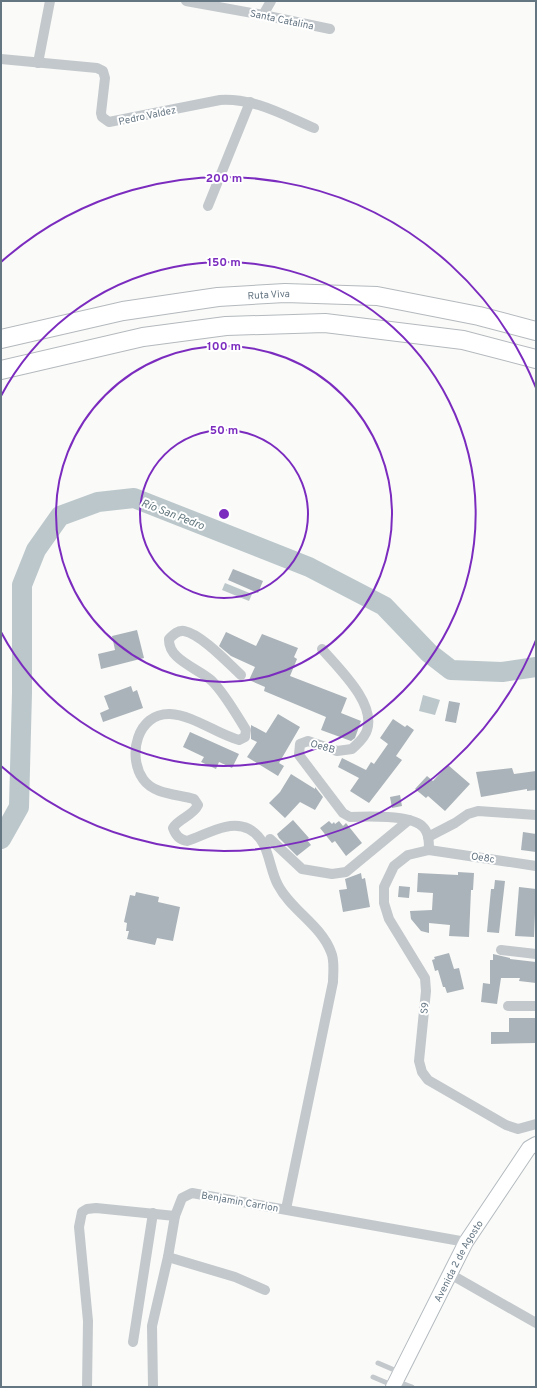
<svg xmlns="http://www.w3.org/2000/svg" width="537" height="1388" viewBox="0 0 537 1388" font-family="Overpass,sans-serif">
<rect width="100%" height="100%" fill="#fafaf8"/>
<g fill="#bbc7cb">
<polygon points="225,583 252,594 249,601 222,590"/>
<polygon points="423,695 440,700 435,715 419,711"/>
</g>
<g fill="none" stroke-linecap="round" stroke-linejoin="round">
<polyline stroke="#bbc7cb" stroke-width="20" points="1,839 19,807 22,693 22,585 36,550 60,516 98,502 134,498 309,567 384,606 429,653 451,670 502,672 536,667"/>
</g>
<g fill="#aab3b9">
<polygon points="233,569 263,581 258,593 228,580"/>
<polygon points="137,630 144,658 101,669 98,654 115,650 112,636"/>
<polygon points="226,632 256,646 262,634 298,648 294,657 297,659 290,676 347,698 341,713 361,721 355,738 351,741 321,730 326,717 264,691 265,687 249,680 255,667 231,656 219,646"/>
<polygon points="131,686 133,692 137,690 143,708 103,722 100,713 109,709 104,696"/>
<polygon points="449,701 460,703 456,723 445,721"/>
<polygon points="278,714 300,727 279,763 284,766 278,776 247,757 257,742 251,739 251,725 266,733"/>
<polygon points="393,719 405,727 407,725 414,730 396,756 402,760 369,803 350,791 359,778 338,767 342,758 366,770 371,762 374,764 388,744 380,738"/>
<polygon points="190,732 239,754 232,768 219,762 216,769 201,762 204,757 183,747"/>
<polygon points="448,765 470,784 445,811 428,796 426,798 415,789 427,776 433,781"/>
<polygon points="512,768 514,774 536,771 536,790 527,791 527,789 481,797 476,772"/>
<polygon points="291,774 315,789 315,787 323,797 315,810 300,802 285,818 269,803 280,792"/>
<polygon points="400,795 402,806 392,808 390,797"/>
<polygon points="293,820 309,838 307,840 311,845 297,856 279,838 277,834"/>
<polygon points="329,821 332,824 334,822 335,824 339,821 343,826 346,823 362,843 346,856 335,841 332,843 320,828"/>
<polygon points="523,832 536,834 536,852 521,850"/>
<polygon points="458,872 474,873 473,890 471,890 469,937 449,936 450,925 429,923 429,933 421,931 411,919 410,911 432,910 433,893 417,892 418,873 458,875"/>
<polygon points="361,873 362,879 365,878 370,907 343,912 339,890 347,889 345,879"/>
<polygon points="495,880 505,881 499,933 487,932 491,889 494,889"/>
<polygon points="399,886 410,887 409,898 398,897"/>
<polygon points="519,887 536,889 534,937 515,936"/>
<polygon points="136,892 159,897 158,902 180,907 173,941 157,938 155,945 127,939 129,931 126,931 127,923 124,922 130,895 135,896"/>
<polygon points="449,953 454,969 459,968 464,989 447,993 445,987 443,987 438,970 435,971 432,960 435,959 434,957"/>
<polygon points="493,954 510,958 510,959 536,962 536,983 519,981 520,978 501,978 497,1004 481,1002 483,983 490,984 490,960 493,960"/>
<polygon points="509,1018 536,1018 536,1043 491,1044 491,1032 509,1032"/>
</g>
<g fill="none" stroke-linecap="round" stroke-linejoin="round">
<g stroke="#b3babf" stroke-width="16">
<g id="secondary">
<path id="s1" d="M 393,1387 L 466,1242 L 529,1148 L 536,1144"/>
</g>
</g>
<g stroke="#b4b9bd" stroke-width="20">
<g id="highway">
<path id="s2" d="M 1,339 L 123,311 L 218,297 L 285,293 L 377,296 L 479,316 L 536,331"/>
<polyline points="1,370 143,337 226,326 325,323 463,340 536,359"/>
</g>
</g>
<g stroke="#c3c8cc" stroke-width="5">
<polyline points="378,1363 399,1372"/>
<polyline points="373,1377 392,1385"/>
<polyline points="396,1381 412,1387"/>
</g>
<g stroke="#c3c8cc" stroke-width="10">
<polyline points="186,1 263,15 330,29"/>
<polyline points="263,15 271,1"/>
<path d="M 1,59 L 97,68 L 103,71 L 105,78 L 101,113 L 102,117 L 109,122 L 220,100 C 255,98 283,115 314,128"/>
<polyline points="38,63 50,1"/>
<polyline points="208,206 250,102"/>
<path d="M 322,649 C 338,668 376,703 367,730 C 365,738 357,744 352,749 L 337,751 L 308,741 L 300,744 L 299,755 L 343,813 L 350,817 C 367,816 410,815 422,826 C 429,832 429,842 429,850"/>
<path d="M 241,675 C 228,663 201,634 184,631 C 177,630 173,635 169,639 C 168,660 198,668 212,681 C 225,694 236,714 246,730 L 245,737 L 239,740 C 217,734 193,715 170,714 C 137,713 127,756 143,779 C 154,795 178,794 194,799 L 198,805 C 193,816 179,818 173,828 C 176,836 179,839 187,841 C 206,835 229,819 249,829 C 270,840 268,867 278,885 C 291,910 321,925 331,952 C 335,961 333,972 333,982 L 286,1209"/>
<polyline points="428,837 455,823 468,814 478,811 536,815"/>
<polyline points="270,839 302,869 332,874 346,872 409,820"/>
<polyline points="536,866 429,850 408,855 394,866 384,887 384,903 389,919 425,978 426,991 419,1061 422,1072 428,1080 506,1125 518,1129 536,1124"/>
<polyline points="501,950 536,954"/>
<polyline points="508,1006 536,1006"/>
<polyline points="168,1257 235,1277 265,1290"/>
<polyline points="450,1274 536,1323"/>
<polyline points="133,1342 153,1213"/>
<polyline points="87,1387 88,1321 79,1227 82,1212 87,1209 96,1208 175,1216"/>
<polyline points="153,1387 152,1326 168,1257 175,1216 182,1198 192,1193 466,1242"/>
</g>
<use href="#secondary" stroke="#fff" stroke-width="14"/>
<use href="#highway" stroke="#fff" stroke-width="18"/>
</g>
<g fill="none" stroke="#7b2cbf" stroke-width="2">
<circle cx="224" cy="514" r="84"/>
<circle cx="224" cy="514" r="168"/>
<path d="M1 396A252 252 0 1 1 1 632"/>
<path d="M536 640A336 336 0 0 1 1 766M1 262A336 336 0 0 1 536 388"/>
</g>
<g text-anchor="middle" stroke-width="4" stroke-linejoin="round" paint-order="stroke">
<g font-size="10" fill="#657683" stroke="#fff">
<text transform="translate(282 19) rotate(12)" y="4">Santa Catalina</text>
<text transform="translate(147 115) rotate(-12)" y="4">Pedro Valdez</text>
<text dy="4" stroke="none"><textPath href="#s2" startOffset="272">Ruta Viva</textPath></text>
<text transform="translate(323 746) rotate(16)" y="4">Oe8B</text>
<text transform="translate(483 857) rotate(8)" y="4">Oe8c</text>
<text transform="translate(424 1008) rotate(-84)" y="4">S9</text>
<text transform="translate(240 1201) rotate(10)" y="4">Benjamin Carrion</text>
<text dy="4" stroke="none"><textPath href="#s1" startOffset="142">Avenida 2 de Agosto</textPath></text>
</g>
<g font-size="11" font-style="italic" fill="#60757c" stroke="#fff">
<text transform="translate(173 514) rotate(21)" y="4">Río San Pedro</text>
</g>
</g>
<circle cx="224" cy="514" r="6" fill="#7b2cbf" stroke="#fff" stroke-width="2"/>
<g font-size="12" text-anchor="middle" font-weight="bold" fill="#7b2cbf" stroke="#fff" stroke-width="4" stroke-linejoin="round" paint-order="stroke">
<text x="224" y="182">200 m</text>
<text x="224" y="266">150 m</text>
<text x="224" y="350">100 m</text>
<text x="224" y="434">50 m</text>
</g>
<rect width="537" height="1388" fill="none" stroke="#657683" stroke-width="4"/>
</svg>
